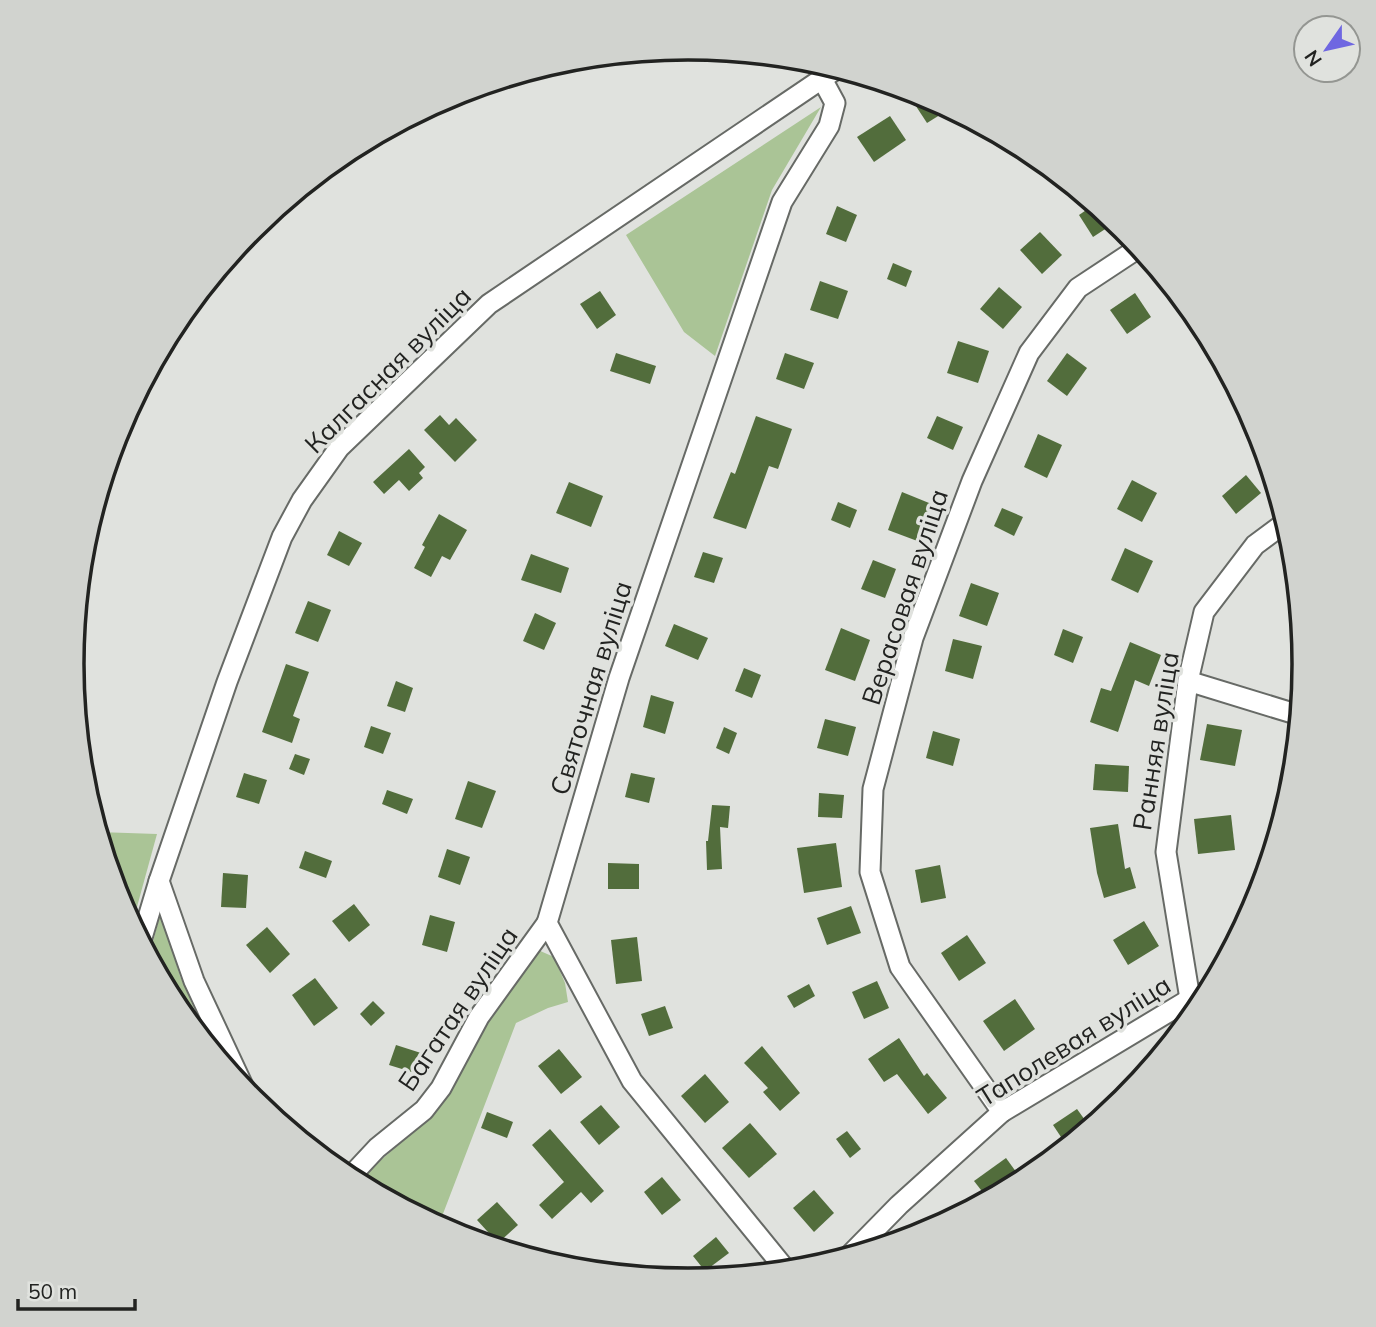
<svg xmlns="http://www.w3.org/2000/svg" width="1376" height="1327" viewBox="0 0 1376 1327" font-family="Mulish,sans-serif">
<rect width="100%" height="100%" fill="#e0e2de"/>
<g fill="#aac496">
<polygon points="821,107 772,190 715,356 684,332 626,235"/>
<polygon points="98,832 157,834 132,925 119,899"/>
<polygon points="161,912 180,976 213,1052 175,1006 149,956"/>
<polygon points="538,950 554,957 565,983 568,1002 548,1008 516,1023 441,1219 453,1233 358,1183 363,1176 435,1112 490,1012"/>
</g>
<g fill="#526d3c">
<polygon points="917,92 924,94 951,108 927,123 910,97"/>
<polygon points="890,116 906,140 874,162 857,137"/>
<polygon points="1095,204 1116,222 1093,237 1079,215"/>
<polygon points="837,206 857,215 846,242 826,234"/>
<polygon points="1040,232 1062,255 1042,274 1020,250"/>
<polygon points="893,263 912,271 906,287 887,279"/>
<polygon points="820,281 848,291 838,319 810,310"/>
<polygon points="999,287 1022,307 1003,329 980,309"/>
<polygon points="600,291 616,315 597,329 580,304"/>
<polygon points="1135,293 1151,317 1127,334 1110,310"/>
<polygon points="958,341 989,351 978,383 947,373"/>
<polygon points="616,353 656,366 650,384 610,371"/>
<polygon points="785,353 814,363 804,389 776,379"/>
<polygon points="1067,353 1087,368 1067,396 1047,381"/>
<polygon points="440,415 449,425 456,418 477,440 455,462 424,430"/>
<polygon points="756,416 792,429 778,469 769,466 746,529 713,518 731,472 735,474"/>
<polygon points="937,416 963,427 953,450 927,438"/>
<polygon points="1038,434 1062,445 1047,478 1024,467"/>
<polygon points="409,449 425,467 419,473 423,478 409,491 399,480 384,494 373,482"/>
<polygon points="1246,475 1261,493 1236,514 1222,496"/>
<polygon points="1132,480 1157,493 1142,522 1117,509"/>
<polygon points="569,482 603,496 591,527 556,513"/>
<polygon points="902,492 934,505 920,542 888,530"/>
<polygon points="838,502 857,510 850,528 831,520"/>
<polygon points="1002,508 1023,517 1014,536 994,526"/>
<polygon points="439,514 467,530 450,560 442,556 431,577 414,568 425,547 422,545"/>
<polygon points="339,531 362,543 349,566 327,555"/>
<polygon points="1125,548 1153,561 1138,593 1111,580"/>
<polygon points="703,552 723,558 714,583 694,577"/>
<polygon points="531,554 569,568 561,593 521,580"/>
<polygon points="873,560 896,569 885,598 861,589"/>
<polygon points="971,583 999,593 987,626 959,616"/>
<polygon points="308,601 331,610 318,642 295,633"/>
<polygon points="535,613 556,623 544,650 523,641"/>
<polygon points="674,624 708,638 698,660 665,646"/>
<polygon points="841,628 870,640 855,681 825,670"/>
<polygon points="1063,629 1083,637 1073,663 1054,655"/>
<polygon points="953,639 982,646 973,679 945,671"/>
<polygon points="1130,642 1161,655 1149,686 1135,680 1118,732 1090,722 1101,688 1111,691"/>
<polygon points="286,664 309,672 293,716 300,719 292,743 262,732"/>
<polygon points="744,668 761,675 752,698 735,691"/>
<polygon points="396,681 413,688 405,712 387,706"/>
<polygon points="651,695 674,702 665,734 643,727"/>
<polygon points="825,719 856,727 848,756 817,748"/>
<polygon points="1207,724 1242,730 1235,766 1200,760"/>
<polygon points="371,726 391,733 383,754 364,747"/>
<polygon points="724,727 737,733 729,754 716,748"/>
<polygon points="933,731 960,739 953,766 926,758"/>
<polygon points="295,754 310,759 304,775 289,769"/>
<polygon points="1095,764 1129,766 1128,792 1093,790"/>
<polygon points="244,773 267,780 259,804 236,797"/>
<polygon points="631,773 655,778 649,803 625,797"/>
<polygon points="468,781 496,791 482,828 455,819"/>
<polygon points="387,790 413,799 407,814 382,804"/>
<polygon points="819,793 844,795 842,818 818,817"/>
<polygon points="712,805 730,806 728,828 720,827 722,869 707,870 706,841 708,841"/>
<polygon points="1231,815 1235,850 1198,854 1194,819"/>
<polygon points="1118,824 1125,869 1130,867 1136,888 1104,898 1097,873 1090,828"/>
<polygon points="836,843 842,887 804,893 797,848"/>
<polygon points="447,849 470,857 460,885 438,877"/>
<polygon points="305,851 332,861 326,878 299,868"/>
<polygon points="608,863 639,864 639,889 608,889"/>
<polygon points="940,865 946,898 921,903 915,870"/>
<polygon points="223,873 248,875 246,908 221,907"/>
<polygon points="354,904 370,925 349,942 332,921"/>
<polygon points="851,906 861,933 827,945 817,918"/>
<polygon points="430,915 455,922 447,952 422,945"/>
<polygon points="1144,921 1159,946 1128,965 1113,940"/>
<polygon points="267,927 290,954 270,973 246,945"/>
<polygon points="967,935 986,963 959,981 941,953"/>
<polygon points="637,937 642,981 616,984 611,940"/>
<polygon points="315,978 338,1008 314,1026 292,995"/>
<polygon points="877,981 889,1008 864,1019 852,992"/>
<polygon points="809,984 815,996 794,1008 787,996"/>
<polygon points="1015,999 1035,1029 1004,1051 983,1021"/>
<polygon points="373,1001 385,1013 371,1026 360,1014"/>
<polygon points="665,1006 673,1028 649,1036 641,1014"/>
<polygon points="899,1038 924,1076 927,1073 947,1098 928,1114 897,1074 884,1082 868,1059"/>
<polygon points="396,1045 421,1053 415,1073 389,1065"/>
<polygon points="762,1046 800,1093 780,1111 763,1092 768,1088 744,1063"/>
<polygon points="559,1049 582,1077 561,1094 538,1066"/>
<polygon points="705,1074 729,1102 705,1123 681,1096"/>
<polygon points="601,1105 620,1127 599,1145 580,1122"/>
<polygon points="1077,1109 1090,1127 1067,1146 1053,1125"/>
<polygon points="487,1112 513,1122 507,1138 481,1128"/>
<polygon points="750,1123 777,1154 749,1178 722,1148"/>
<polygon points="550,1129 604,1191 591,1203 581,1192 552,1219 539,1205 564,1182 532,1145"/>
<polygon points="847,1131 861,1149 850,1158 836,1139"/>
<polygon points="1006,1158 1022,1180 988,1199 974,1181"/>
<polygon points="662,1177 681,1200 662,1215 644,1192"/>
<polygon points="814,1190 834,1213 814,1232 793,1208"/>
<polygon points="497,1202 518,1225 498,1243 477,1220"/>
<polygon points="716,1237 729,1253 705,1271 693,1256"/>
</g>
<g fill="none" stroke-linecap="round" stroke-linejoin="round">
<g stroke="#676a66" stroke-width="23">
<g id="minor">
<polyline points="1188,681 1299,715"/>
<polyline points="159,881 194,981 245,1090"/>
<polyline points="141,941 159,881 227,682 282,537 302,500 339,448 489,304 838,68"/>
<polyline points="1190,999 1166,852 1188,681 1204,612 1255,545 1286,522"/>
<polyline points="1002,1112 900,967 870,872 873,789 913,638 972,481 1029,353 1078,288 1140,247"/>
<polyline points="349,1178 377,1148 424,1110 441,1088 479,1017 547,923"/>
<polyline points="849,1256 899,1205 1002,1112 1190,999 1208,991"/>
<polyline points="786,1270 632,1081 547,923 619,678 782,202 829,126 835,103 822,79"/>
</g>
</g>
<use href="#minor" stroke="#fff" stroke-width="19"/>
</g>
<g text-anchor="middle" stroke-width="7" stroke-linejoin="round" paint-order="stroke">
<g font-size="26" fill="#222321" stroke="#e0e2de">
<text transform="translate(388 370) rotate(-45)" y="9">Калгасная вуліца</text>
<text transform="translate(905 597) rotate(-72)" y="9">Верасовая вуліца</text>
<text transform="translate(591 688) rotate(-73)" y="9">Святочная вуліца</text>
<text transform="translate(1156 741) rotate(-81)" y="9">Ранняя вуліца</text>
<text transform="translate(458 1009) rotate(-56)" y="9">Багатая вуліца</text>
<text transform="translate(1074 1041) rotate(-32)" y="9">Таполевая вуліца</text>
</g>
</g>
<path d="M0 0H1376V1327H0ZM84 664a604 604 0 1 1 1208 0a604 604 0 1 1-1208 0Z" fill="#d1d3cf" fill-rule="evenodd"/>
<path fill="none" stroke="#222321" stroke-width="3.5" d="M84 664a604 604 0 1 1 1208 0a604 604 0 1 1-1208 0Z"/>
<g transform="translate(1327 49) rotate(236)"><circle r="33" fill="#e0e2de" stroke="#949692" stroke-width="2"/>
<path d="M0-5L12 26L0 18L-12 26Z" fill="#6f67e1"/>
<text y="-10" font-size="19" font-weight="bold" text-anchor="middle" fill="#222321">N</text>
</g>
<path d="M18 1299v10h117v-10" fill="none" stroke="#222321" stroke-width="3.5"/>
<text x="28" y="1299" font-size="21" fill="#222321" stroke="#e0e2de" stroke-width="5" paint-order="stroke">50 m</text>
</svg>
